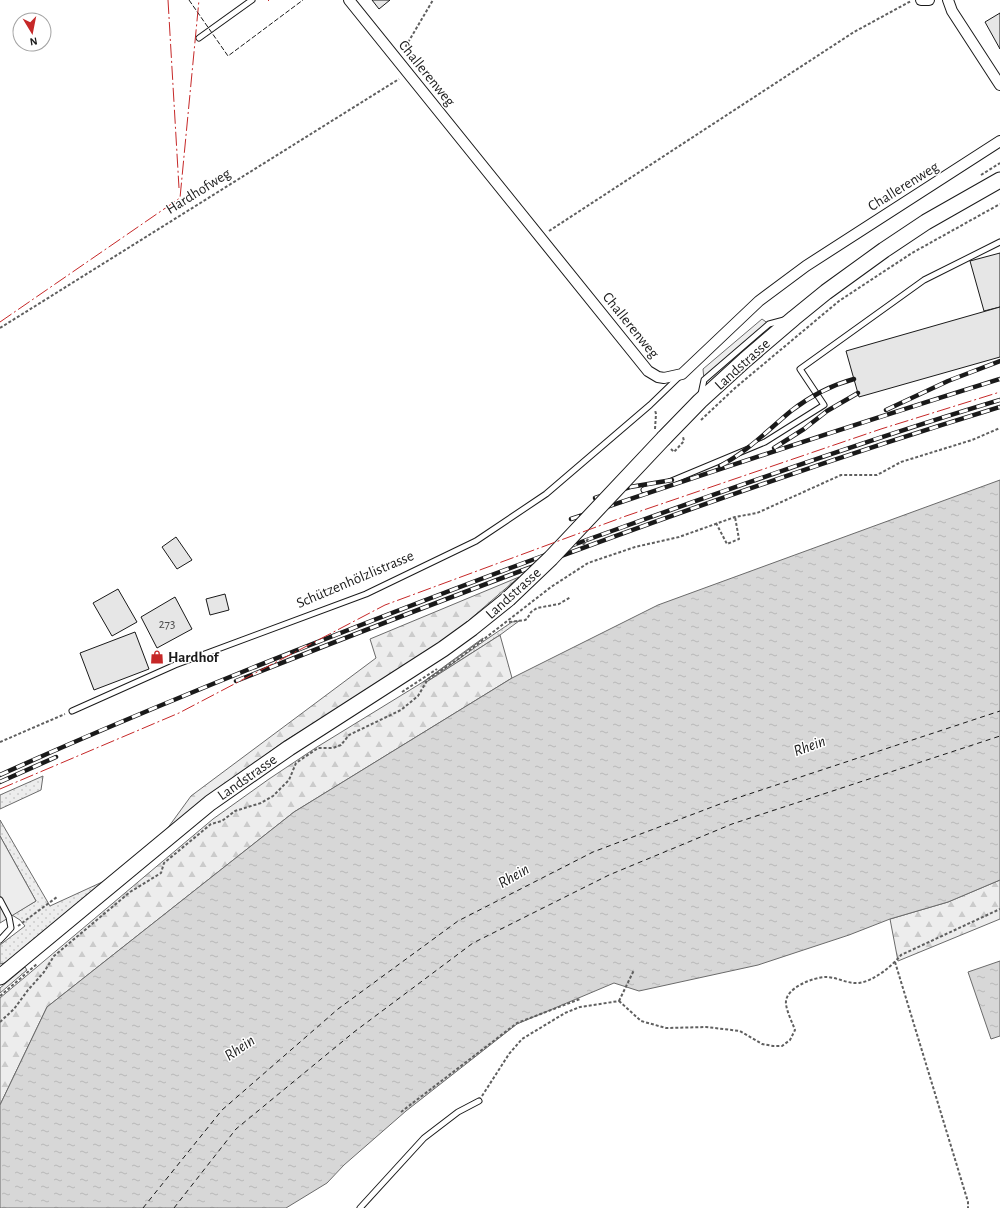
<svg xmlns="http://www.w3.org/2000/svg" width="1000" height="1208" viewBox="0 0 1000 1208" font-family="'Alegreya Sans',sans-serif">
<defs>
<pattern id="green-dots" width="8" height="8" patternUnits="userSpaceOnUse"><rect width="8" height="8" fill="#ededed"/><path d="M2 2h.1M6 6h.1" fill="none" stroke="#cbcbcb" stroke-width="1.8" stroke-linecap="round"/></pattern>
<pattern id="forest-firs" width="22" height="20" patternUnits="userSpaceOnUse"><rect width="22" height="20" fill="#ededed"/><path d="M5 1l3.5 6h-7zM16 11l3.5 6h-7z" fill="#cbcbcb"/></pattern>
<pattern id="water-ripples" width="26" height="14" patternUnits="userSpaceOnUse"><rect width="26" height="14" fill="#d7d7d7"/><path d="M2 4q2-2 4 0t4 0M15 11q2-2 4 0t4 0" fill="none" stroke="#b8b8b8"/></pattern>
</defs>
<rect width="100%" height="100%" fill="#fff"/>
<g fill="url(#green-dots)" stroke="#6a6a6a">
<polygon points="519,621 500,635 428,681 484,641 512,622"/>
<polygon points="483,638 483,639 425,681 423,682"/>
<polygon points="43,776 41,790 0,809 0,795"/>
<polygon points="0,820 50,906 111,878 9,962 0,964 0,945 25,926 20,920 12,915 36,901 0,836"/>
<polygon points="25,967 27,970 0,993 0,988"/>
</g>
<g fill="url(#forest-firs)" stroke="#6a6a6a">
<polygon points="519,577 461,627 381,683 283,742 195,807 167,829 191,796 376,658 370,639"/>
<polygon points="500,635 512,678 294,812 47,1007 0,1105 0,998 213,819 269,779 317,747 423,682 428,681"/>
<polygon points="1000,880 1000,919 898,961 890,919 948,902"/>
</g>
<g fill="#ededed" stroke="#6a6a6a">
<polygon points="762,319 769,324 704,380 703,369"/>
<polygon points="0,836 36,901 0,923"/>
</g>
<g fill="url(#water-ripples)" stroke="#6a6a6a">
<polygon points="1000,480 1000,880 948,902 890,919 849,935 758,965 639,991 614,983 517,1024 406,1111 344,1165 327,1183 286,1208 0,1208 0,1105 47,1007 294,812 512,678 658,605"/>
<polygon points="1000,961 1000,1036 991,1039 968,972"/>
</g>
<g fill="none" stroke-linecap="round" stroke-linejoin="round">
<g stroke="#1a1a1a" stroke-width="1" stroke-dasharray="5 4" stroke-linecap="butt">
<polyline points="143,1208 222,1110 338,1009 458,921 593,852 728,801 1000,711"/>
<polyline points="174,1208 236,1129 354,1032 473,943 609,875 732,824 1000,736"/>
</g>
</g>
<g fill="#e6e6e6" stroke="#1a1a1a">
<polygon points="372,0 390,0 379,9"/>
<polygon points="1000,13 1000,49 985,22"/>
<polygon points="1000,253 1000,307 984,311 970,261"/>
<polygon points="1000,307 1000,357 859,397 846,351"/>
<polygon points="176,537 192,560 177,569 162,547"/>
<polygon points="118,589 137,622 112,636 93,603"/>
<polygon points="225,594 229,610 210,615 206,599"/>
<polygon points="175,597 192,629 157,648 141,617"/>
<polygon points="135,632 149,669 94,690 80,653"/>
</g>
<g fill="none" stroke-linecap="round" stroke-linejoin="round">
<g stroke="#1a1a1a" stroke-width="7">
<g id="service">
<polyline points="199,38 252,0"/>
<polyline points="701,394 704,380 769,324 784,320"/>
<polyline points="644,490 669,482 765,442 824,405 800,369 924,280 1000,242"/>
<polyline points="72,711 175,665 366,594 476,541 546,494 650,405 680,376"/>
<polyline points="0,900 9,917 11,928 0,940"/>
<polyline points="360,1208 424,1138 458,1112 479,1101"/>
</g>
</g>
<g stroke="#1a1a1a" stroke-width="12">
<g id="minor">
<polyline points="349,0 648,371 658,377 664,378 682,374 759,301 806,266 1000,141"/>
<polyline points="921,0 929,0"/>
<polyline points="948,0 952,11 1000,85"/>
</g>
</g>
<g stroke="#1a1a1a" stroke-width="17">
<g id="primary">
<polyline points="664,438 700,401 745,360 794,318 826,292 884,250 926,222 1000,180"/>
<polyline points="0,977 210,803 289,748 443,649 472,628 508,599"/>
</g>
</g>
<g stroke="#5f5f5f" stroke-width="2" stroke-dasharray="3 2" stroke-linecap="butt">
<polyline points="403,51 433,0"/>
<polyline points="981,175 1000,163"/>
<polyline points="549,231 854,32 911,1"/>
<polyline points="0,328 399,79"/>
<polyline points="701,420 735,388 839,301 912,253 1000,204"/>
<polyline points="655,429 656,414 655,410"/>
<polyline points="671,449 674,452 684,441 683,437"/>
<polyline points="716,523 727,544 739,539 735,517"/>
<polyline points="509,622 525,620 527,619 531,612 537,608 559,604 571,597"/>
<polyline points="402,692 437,669"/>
<polyline points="0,742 65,714"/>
<polyline points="18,926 57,897"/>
<polyline points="895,962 968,1202 968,1208"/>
<polyline points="0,996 37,964"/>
<path d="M 619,1001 L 641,1021 L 666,1028 L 706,1027 L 740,1031 L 762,1044 L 773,1046 L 782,1046 L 790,1040 L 795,1030 C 792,1022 787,1012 786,1004 C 784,988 814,977 826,977 C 837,977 847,984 859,983 C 874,981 892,966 901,955 L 1000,909"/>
<polyline points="619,1001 634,970"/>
<polyline points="0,1022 14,1009 28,990 44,972 54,956 130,892 161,873 164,863 211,824 222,821 235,811 261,803 273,796 289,780 296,763 318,748 333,748 341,745 349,735 401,710 418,696 428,679 457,660 551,587 588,563 635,547 679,537 735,517 757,513 841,475 877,475 901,462 972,440 1000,428"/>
<polyline points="482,1096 509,1054 522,1039 565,1013 580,1007 619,1001"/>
<polyline points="401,1112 517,1023 580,999"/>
</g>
<use href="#service" stroke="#fff" stroke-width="5"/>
<use href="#minor" stroke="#fff" stroke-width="10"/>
<use href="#primary" stroke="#fff" stroke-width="15"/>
<g stroke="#1a1a1a" stroke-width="4.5">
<g id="rail">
<polyline points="886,410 948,381 1000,361"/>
<polyline points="774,448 804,429 827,411 858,393"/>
<path d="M 720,466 C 747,452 768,430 791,411 C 809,397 832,385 854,379"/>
<polyline points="595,498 630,487 672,480"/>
<path d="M 571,519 C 713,471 856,424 1000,379"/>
<path d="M 236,681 C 488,581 741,486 1000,407"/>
<path d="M 0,775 C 83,737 168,702 252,668 C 375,619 499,571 623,527 C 748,482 873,438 1000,400"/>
<polyline points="0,782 56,757"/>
</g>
</g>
<use href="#rail" stroke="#fff" stroke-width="3" stroke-dasharray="9" stroke-linecap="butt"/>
<g stroke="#1a1a1a" stroke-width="17" stroke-linecap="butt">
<polyline id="primary-bridge" points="508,599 551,558 664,438"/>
</g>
<polyline stroke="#5f5f5f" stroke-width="2" stroke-dasharray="3 2" stroke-linecap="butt" points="583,545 589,538"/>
<use href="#primary-bridge" stroke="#fff" stroke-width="15"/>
<polyline stroke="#1a1a1a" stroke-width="1" stroke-dasharray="5 2" stroke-linecap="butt" points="189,0 228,56 303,0"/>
<g stroke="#c62828" stroke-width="1" stroke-dasharray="14 3 2 3" stroke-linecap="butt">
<polyline points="168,0 179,188"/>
<polyline points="268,0 269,1"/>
<polyline points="0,322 180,198 199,0"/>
<polyline points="0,789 179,713 385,605 626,516 881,429 1000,392"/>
</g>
</g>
<defs>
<g id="shop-bare" transform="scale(1.08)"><path d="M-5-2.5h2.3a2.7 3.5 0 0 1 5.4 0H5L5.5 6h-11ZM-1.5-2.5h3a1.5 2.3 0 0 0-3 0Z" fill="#c62828" stroke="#fff" stroke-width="2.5" paint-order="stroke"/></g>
</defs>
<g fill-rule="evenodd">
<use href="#shop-bare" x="157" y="657"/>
</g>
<g text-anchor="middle" stroke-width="3" stroke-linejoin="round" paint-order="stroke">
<g font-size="13" fill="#4d4d4d">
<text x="167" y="628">273</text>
</g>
<g font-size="15" fill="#1a1a1a" stroke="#fff">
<text transform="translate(427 73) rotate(51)" y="5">Challerenweg</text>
<text transform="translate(903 186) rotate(-32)" y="5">Challerenweg</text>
<text transform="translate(198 191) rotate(-32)" y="5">Hardhofweg</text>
<text transform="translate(631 325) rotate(51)" y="5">Challerenweg</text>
<text transform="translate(742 364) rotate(-42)" y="5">Landstrasse</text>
<text transform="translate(355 579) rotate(-23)" y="5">Schützenhölzlistrasse</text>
<text transform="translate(513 593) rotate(-42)" y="5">Landstrasse</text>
<text transform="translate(247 777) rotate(-35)" y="5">Landstrasse</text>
</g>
<g font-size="15" font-weight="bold" fill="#1a1a1a" stroke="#fff" text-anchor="start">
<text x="168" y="662">Hardhof</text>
</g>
<g font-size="16" font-style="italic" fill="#1a1a1a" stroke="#fff">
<text transform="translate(809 745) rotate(-20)" y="6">Rhein</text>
<text transform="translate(513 875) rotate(-30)" y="6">Rhein</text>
<text transform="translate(239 1047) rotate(-34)" y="6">Rhein</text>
</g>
</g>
<g transform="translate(32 32) rotate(170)"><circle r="19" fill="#ffffff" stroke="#a3a3a3"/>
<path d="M0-3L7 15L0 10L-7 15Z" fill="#c62828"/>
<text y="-6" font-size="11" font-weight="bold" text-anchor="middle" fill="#1a1a1a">N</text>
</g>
</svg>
